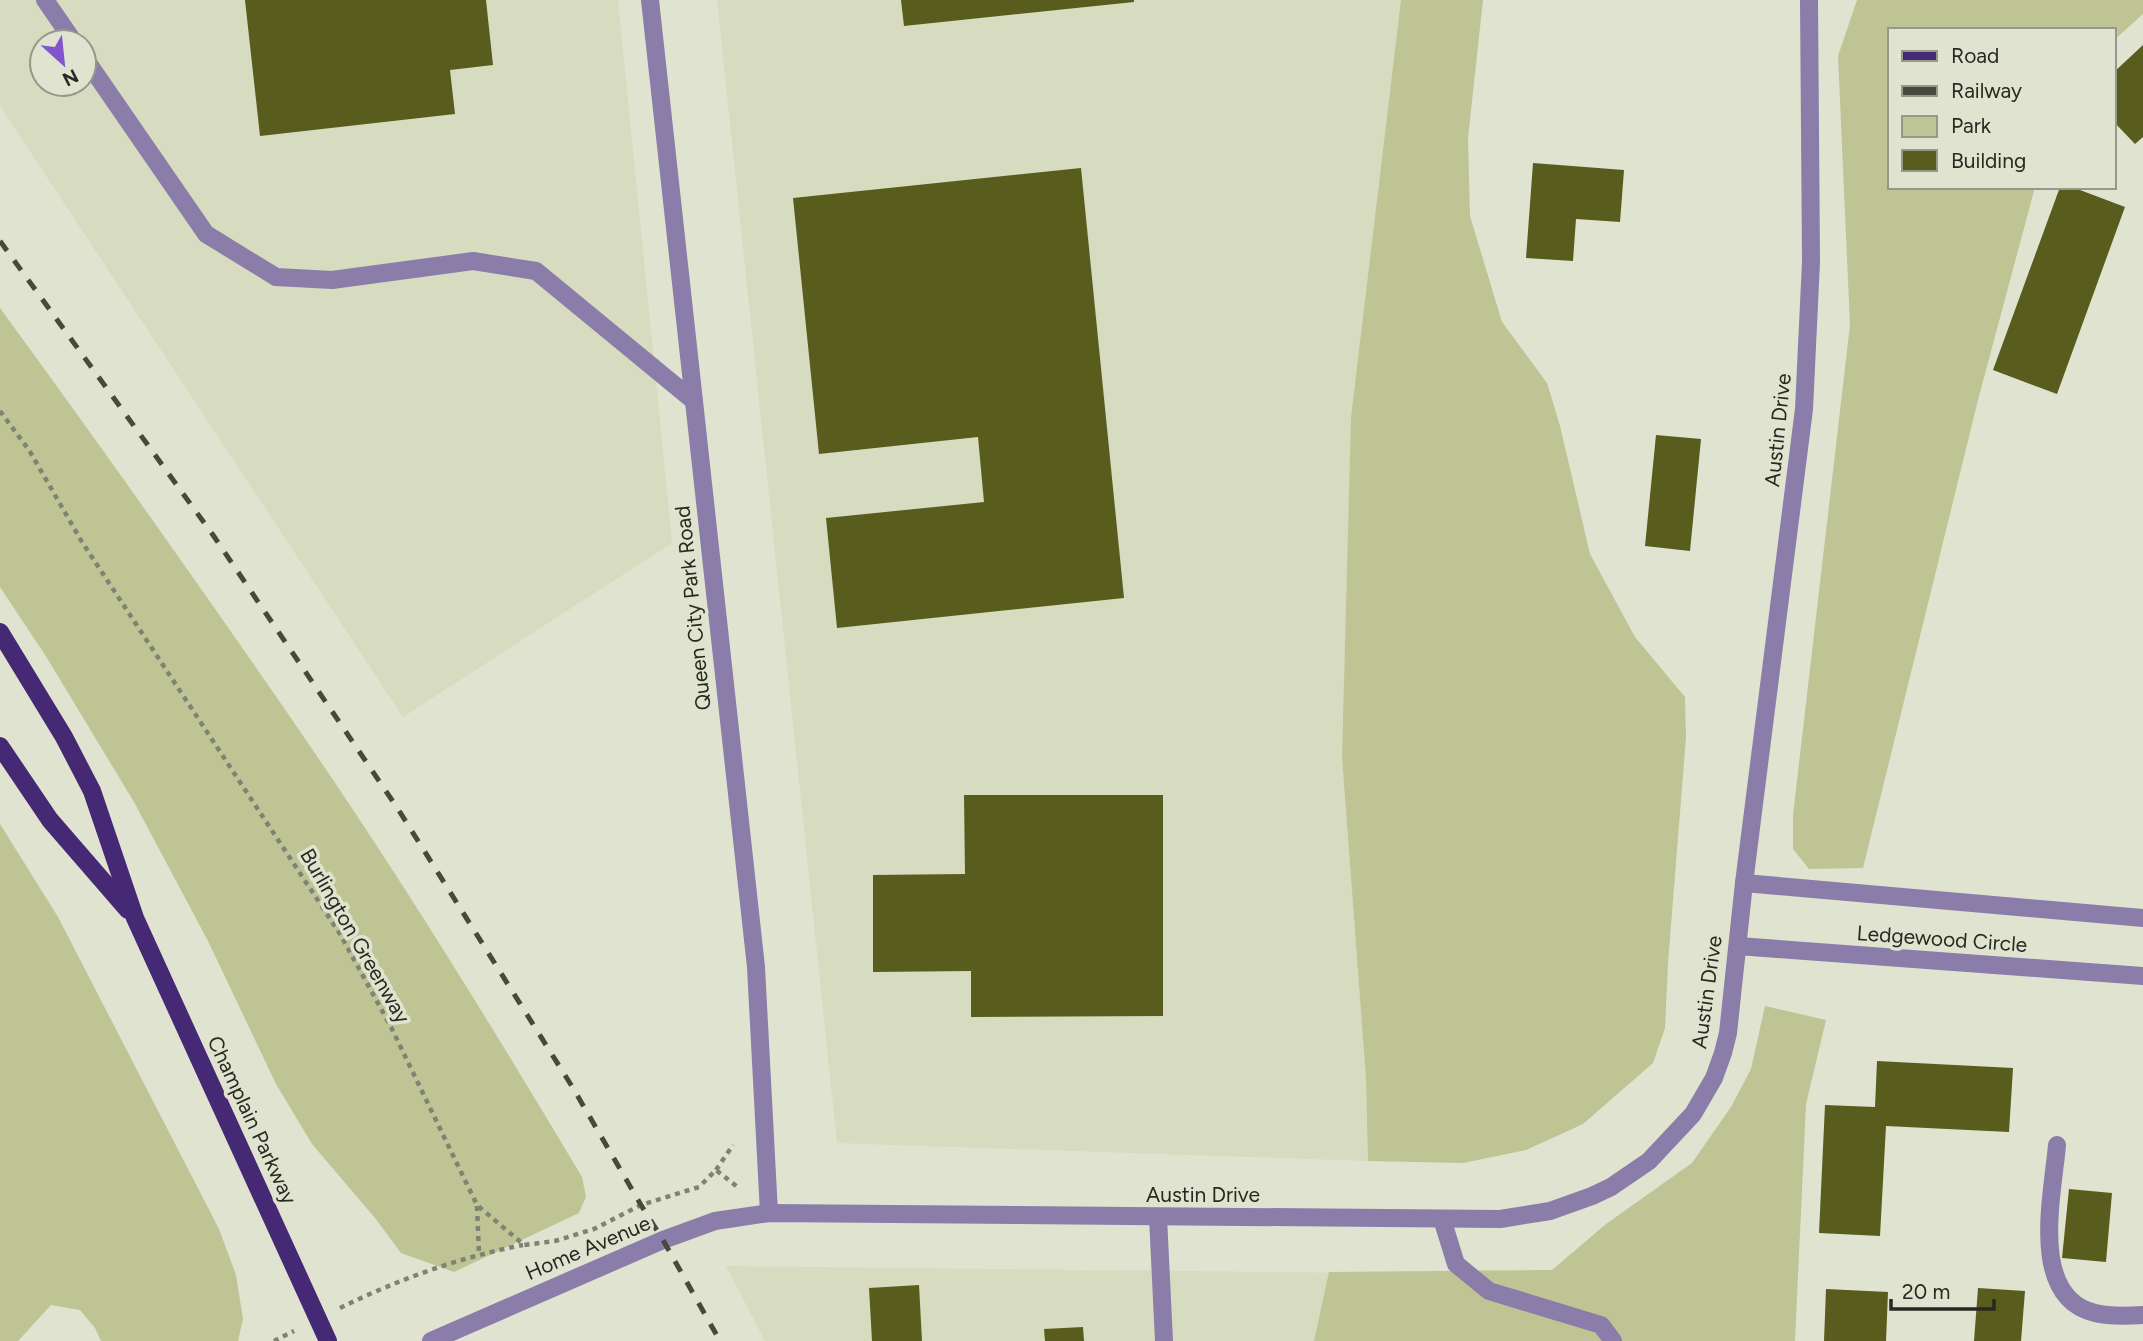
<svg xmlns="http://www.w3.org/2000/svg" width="2143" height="1341" viewBox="0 0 2143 1341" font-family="Figtree,sans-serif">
<rect width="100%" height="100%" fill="#e0e3cf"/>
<g fill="#d7dbbf" fill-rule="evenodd">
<path d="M 0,0 L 618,0 L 672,543 L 403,717 L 0,106 ZM 42,42 L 84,42 L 84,84 L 42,84 Z"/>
<polygon points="717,0 1401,0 1351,417 1342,757 1366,1079 1368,1161 837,1143"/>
<polygon points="726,1266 1540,1275 1532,1341 765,1341"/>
</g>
<g fill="#bec494">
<polygon points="1401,0 1483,0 1468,138 1470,216 1502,322 1547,383 1560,426 1590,554 1635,637 1685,697 1686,737 1668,963 1665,1028 1653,1063 1583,1124 1526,1150 1463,1163 1368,1161 1366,1079 1342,757 1351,417"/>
<polygon points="1857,0 2143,0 2143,14 2113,41 2113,30 1889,30 1889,187 2035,187 1978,400 1863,868 1809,869 1793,849 1793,815 1850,325 1838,56"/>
<path d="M 0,308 C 110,459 218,611 323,765 C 414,899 499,1038 582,1177 L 586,1197 L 579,1213 L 454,1272 L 401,1253 L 375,1218 L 312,1144 L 276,1084 L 208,941 L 134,802 L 47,658 L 0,587 Z"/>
<polygon points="0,824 58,917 219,1229 236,1275 243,1319 238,1341 101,1341 95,1328 80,1310 51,1305 18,1341 0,1341"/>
<polygon points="1765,1006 1826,1020 1806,1104 1795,1341 1314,1341 1329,1272 1552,1270 1606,1224 1692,1163 1731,1107 1751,1069"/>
</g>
<g fill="#585d1d">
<polygon points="245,0 486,0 493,65 450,70 455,114 260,136"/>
<polygon points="901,0 1134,0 1134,2 904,26"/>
<polygon points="2143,45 2143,137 2135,144 2113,121 2113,73"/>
<polygon points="1533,163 1624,170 1620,222 1576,219 1573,261 1526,258"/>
<polygon points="1081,168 1124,598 837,628 826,518 984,502 978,437 819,454 793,198"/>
<polygon points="2060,187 2072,187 2125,207 2057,394 1993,370"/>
<polygon points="1656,435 1701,439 1690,551 1645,546"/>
<polygon points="964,795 1163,795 1163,1016 971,1017 971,971 873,972 873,875 965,874"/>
<polygon points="1877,1061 2013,1068 2009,1132 1886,1126 1880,1236 1819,1233 1825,1105 1875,1107"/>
<polygon points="2069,1189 2112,1193 2106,1262 2062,1258"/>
<polygon points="919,1285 922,1341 872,1341 869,1288"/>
<polygon points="1978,1288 2025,1291 2021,1341 1974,1341"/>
<polygon points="1826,1289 1888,1292 1886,1341 1824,1341"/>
<polygon points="1083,1327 1084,1341 1045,1341 1044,1329"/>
</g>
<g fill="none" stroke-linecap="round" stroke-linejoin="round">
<g stroke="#808274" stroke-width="4.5" stroke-dasharray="5 5" stroke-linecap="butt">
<polyline points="0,411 29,450 82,542 340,934 391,1027 477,1205 524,1245 555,1241 594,1229 641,1205 699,1187 716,1170 740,1189"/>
<polyline points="716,1170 733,1145"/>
<polyline points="477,1206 479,1254"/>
<path d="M 340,1308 C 397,1280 460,1257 523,1245"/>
<polyline points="274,1341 294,1331"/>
</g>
<g stroke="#8a7da9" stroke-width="18">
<polyline points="45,0 74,42"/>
<polyline points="650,0 756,967 769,1213"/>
<polyline points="84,57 206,234 276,277 332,280 473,261 536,271 694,401"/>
<polyline points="1744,883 2143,918"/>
<polyline points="1738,946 2143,976"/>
<path d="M 2057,1145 C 2053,1194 2028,1297 2095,1313 C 2110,1317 2128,1316 2143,1315"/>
<polyline points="1158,1217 1164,1341"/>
<polyline points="1442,1219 1456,1264 1489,1291 1601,1325 1613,1341"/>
<polyline points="431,1341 663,1240 715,1221 769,1213 1500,1219 1550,1211 1592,1196 1611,1187 1649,1161 1693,1114 1714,1078 1723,1053 1728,1033 1744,883 1804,409 1811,262 1809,0"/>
</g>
<g stroke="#462974" stroke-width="18">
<polyline points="0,632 64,737 92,791 135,918 328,1341"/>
<polyline points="0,746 50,820 128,910"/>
</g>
<polyline stroke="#47493f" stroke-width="5" stroke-dasharray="12 12" stroke-linecap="butt" points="0,241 213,535 398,809 573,1088 641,1205 663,1240 720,1341"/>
</g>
<g text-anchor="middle" stroke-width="7" stroke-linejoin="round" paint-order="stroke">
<g font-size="21" fill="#282921" stroke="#e0e3cf">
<text transform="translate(1778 430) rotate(-84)" y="7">Austin Drive</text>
<text transform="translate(693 608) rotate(-96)" y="7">Queen City Park Road</text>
<text transform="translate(355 936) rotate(60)" y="7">Burlington Greenway</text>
<text transform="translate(1942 939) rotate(4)" y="7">Ledgewood Circle</text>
<text transform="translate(1707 992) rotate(-82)" y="7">Austin Drive</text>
<text transform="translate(252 1120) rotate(65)" y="7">Champlain Parkway</text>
<text x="1203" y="1202">Austin Drive</text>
<text transform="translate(588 1248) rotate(-23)" y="7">Home Avenue</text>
</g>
</g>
<rect x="1888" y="28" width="228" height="161" fill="#e0e3cf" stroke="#969989" stroke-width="2"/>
<rect x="1902" y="51" width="35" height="10" fill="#462974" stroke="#969989" stroke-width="2"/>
<text x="1951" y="63" font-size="21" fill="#282921">Road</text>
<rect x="1902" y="86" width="35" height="10" fill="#47493f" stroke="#969989" stroke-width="2"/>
<text x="1951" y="98" font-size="21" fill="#282921">Railway</text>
<rect x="1902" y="116" width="35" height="21" fill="#bec494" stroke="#969989" stroke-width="2"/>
<text x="1951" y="133" font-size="21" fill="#282921">Park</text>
<rect x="1902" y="150" width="35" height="21" fill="#585d1d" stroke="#969989" stroke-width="2"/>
<text x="1951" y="168" font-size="21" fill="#282921">Building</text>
<g transform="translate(63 63) rotate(153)"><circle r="33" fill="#e0e3cf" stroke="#969989" stroke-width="2"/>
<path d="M0-5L12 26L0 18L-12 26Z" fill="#8255ce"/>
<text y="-10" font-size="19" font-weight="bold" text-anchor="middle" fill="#282921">N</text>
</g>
<path d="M1891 1299v10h103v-10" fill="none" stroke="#282921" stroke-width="3.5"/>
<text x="1902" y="1299" font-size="21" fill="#282921" stroke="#e0e3cf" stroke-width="5" paint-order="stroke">20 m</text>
</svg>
